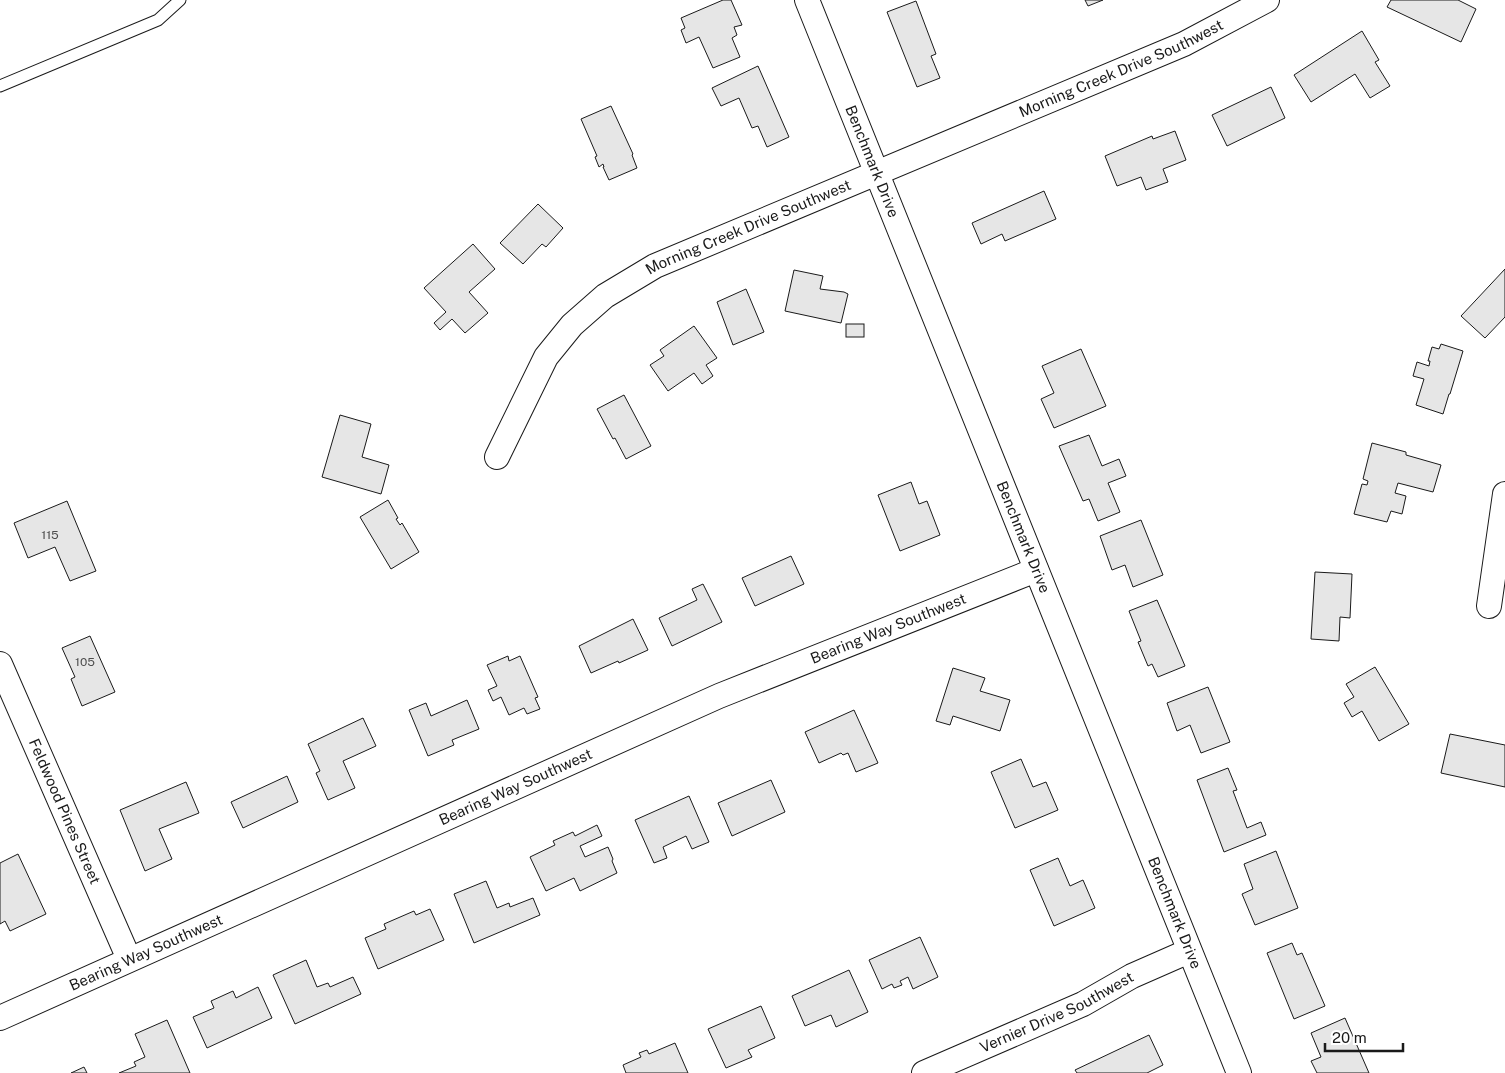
<svg xmlns="http://www.w3.org/2000/svg" width="1505" height="1073" viewBox="0 0 1505 1073" font-family="'Public Sans',sans-serif">
<rect width="100%" height="100%" fill="#fff"/>
<g fill="#e6e6e6" stroke="#1a1a1a">
<polygon points="723,0 731,0 742,25 734,27 737,35 732,38 740,57 713,68 699,37 686,43 681,30 685,28 681,18"/>
<polygon points="1085,0 1103,0 1088,6"/>
<polygon points="1391,0 1458,0 1476,9 1461,42 1387,7"/>
<polygon points="916,1 936,54 931,56 940,78 917,87 887,12"/>
<polygon points="1362,31 1379,60 1375,62 1390,86 1370,98 1355,74 1311,102 1294,75"/>
<polygon points="758,66 789,137 767,147 758,126 752,128 739,98 721,106 712,88"/>
<polygon points="1271,87 1285,118 1227,146 1212,115"/>
<polygon points="611,106 633,154 632,155 637,168 609,180 603,167 604,167 603,164 599,167 595,157 597,156 581,119"/>
<polygon points="1175,131 1186,160 1163,169 1168,182 1146,190 1141,177 1117,186 1105,156 1152,136 1153,139"/>
<polygon points="1044,191 1056,219 1005,241 1002,234 981,244 972,223"/>
<polygon points="538,204 563,228 546,247 542,244 523,264 500,243"/>
<polygon points="473,244 495,269 469,292 488,313 465,333 452,319 440,330 434,323 446,312 424,288"/>
<polygon points="1505,269 1505,317 1485,338 1461,316"/>
<polygon points="794,270 823,276 820,289 844,292 848,294 841,323 785,311"/>
<polygon points="746,289 764,332 733,345 717,302"/>
<rect x="846" y="324" width="18" height="13"/>
<polygon points="694,326 717,358 706,365 713,376 702,384 694,373 668,391 650,365 664,356 660,350"/>
<polygon points="1441,344 1463,351 1450,394 1449,394 1443,414 1416,405 1424,379 1413,376 1417,362 1429,366 1430,361 1428,361 1432,347 1439,349"/>
<polygon points="1081,349 1106,406 1054,428 1041,399 1054,393 1042,366"/>
<polygon points="624,395 651,446 626,459 615,438 613,439 597,409"/>
<polygon points="340,415 371,424 362,457 389,465 381,494 322,477"/>
<polygon points="1089,435 1102,466 1119,459 1126,476 1108,483 1120,512 1098,521 1089,499 1083,501 1059,446"/>
<polygon points="1372,443 1406,452 1406,455 1441,465 1433,492 1398,483 1395,493 1406,496 1402,514 1391,511 1387,522 1354,514 1362,484 1367,485 1368,481 1363,479"/>
<polygon points="911,482 919,504 927,501 940,535 900,551 878,495"/>
<polygon points="388,500 398,518 396,519 400,525 402,523 419,552 391,569 360,517"/>
<polygon points="67,501 96,571 70,581 55,547 28,558 14,523"/>
<polygon points="1141,520 1163,575 1133,587 1125,565 1112,570 1100,536"/>
<polygon points="791,556 804,584 755,606 742,578"/>
<polygon points="1315,572 1352,574 1350,618 1340,617 1339,641 1311,639"/>
<polygon points="703,584 722,622 672,646 659,618 697,600 692,589"/>
<polygon points="1157,600 1185,666 1158,677 1152,664 1148,666 1138,642 1141,641 1129,611"/>
<polygon points="633,619 648,650 619,663 618,661 591,673 579,646"/>
<polygon points="90,636 115,692 82,706 71,679 75,677 62,648"/>
<polygon points="508,656 509,661 520,656 538,697 535,698 540,709 527,714 524,708 509,715 501,697 493,701 488,690 497,686 487,665"/>
<polygon points="1375,667 1409,724 1379,741 1362,711 1352,717 1344,703 1354,697 1346,684"/>
<polygon points="953,668 985,678 980,691 1010,700 1000,731 953,716 950,725 936,721"/>
<polygon points="1208,687 1230,742 1201,753 1190,725 1177,731 1167,703"/>
<polygon points="467,700 479,729 452,740 454,745 428,756 409,710 426,703 431,716"/>
<polygon points="854,710 878,763 856,772 848,753 843,755 841,753 819,763 805,732"/>
<polygon points="363,718 376,746 343,761 355,788 328,800 316,773 320,771 308,744"/>
<polygon points="1450,734 1505,745 1505,787 1441,773"/>
<polygon points="1021,759 1033,787 1046,782 1058,810 1015,828 991,772"/>
<polygon points="1228,768 1237,790 1233,791 1247,828 1261,822 1266,835 1224,852 1197,780"/>
<polygon points="287,776 298,802 243,828 231,802"/>
<polygon points="771,780 785,812 732,836 718,803"/>
<polygon points="186,782 199,813 159,829 172,859 145,871 120,810"/>
<polygon points="689,796 709,842 692,849 686,836 663,847 667,858 654,863 635,820"/>
<polygon points="597,825 602,836 580,846 585,857 608,847 613,859 612,861 617,873 580,891 574,878 546,891 530,857 555,845 553,841 573,832 575,836"/>
<polygon points="1276,851 1298,908 1255,925 1242,894 1253,889 1244,864"/>
<polygon points="18,854 46,914 10,931 5,921 0,924 0,863"/>
<polygon points="1058,858 1070,886 1083,880 1095,908 1054,926 1030,870"/>
<polygon points="486,881 497,908 509,903 510,907 533,898 540,915 474,943 454,894"/>
<polygon points="430,909 444,940 378,969 365,938 386,929 384,924 414,911 416,915"/>
<polygon points="920,937 938,977 913,989 908,977 900,981 902,985 894,988 892,984 882,989 869,960"/>
<polygon points="1292,943 1297,955 1302,953 1325,1006 1294,1019 1267,953"/>
<polygon points="306,960 317,987 328,983 330,987 353,977 361,994 295,1024 273,975"/>
<polygon points="849,970 868,1012 836,1027 831,1015 805,1026 792,996"/>
<polygon points="258,987 272,1018 207,1048 193,1017 214,1008 211,1001 233,991 236,998"/>
<polygon points="761,1006 775,1038 748,1050 752,1057 726,1068 708,1029"/>
<polygon points="1345,1018 1369,1073 1317,1073 1311,1061 1321,1057 1311,1033"/>
<polygon points="167,1020 190,1073 119,1073 136,1066 134,1062 145,1057 135,1034"/>
<polygon points="1149,1035 1163,1065 1147,1073 1077,1073 1075,1070"/>
<polygon points="675,1043 688,1073 626,1073 623,1065 641,1057 639,1053 647,1050 649,1054"/>
<polygon points="84,1067 87,1073 71,1073"/>
</g>
<g fill="none" stroke-linecap="round" stroke-linejoin="round">
<g stroke="#1a1a1a" stroke-width="13">
<polyline id="service" points="0,86 158,20 180,0"/>
</g>
<g stroke="#1a1a1a" stroke-width="26">
<g id="minor">
<path id="s1" d="M 807,0 L 1239,1073"/>
<path id="s2" d="M 497,457 L 546,357 L 572,325 L 605,296 L 655,266 L 1184,44 L 1267,0"/>
<polyline points="1489,606 1505,494"/>
<path id="s3" d="M 0,664 L 129,959"/>
<path id="s4" d="M 0,1018 L 719,696 L 1036,570"/>
<path id="s5" d="M 924,1073 L 1083,1004 L 1132,976 L 1189,951"/>
</g>
</g>
<use href="#service" stroke="#fff" stroke-width="11"/>
<use href="#minor" stroke="#fff" stroke-width="24"/>
</g>
<g text-anchor="middle" stroke-width="4" stroke-linejoin="round" paint-order="stroke">
<g font-size="12" fill="#4d4d4d">
<text x="50" y="539">115</text>
<text x="85" y="666">105</text>
</g>
<g font-size="15" fill="#1a1a1a" stroke="#fff">
<text dy="5" stroke="none"><textPath href="#s2" startOffset="761">Morning Creek Drive Southwest</textPath></text>
<text dy="5" stroke="none"><textPath href="#s1" startOffset="174">Benchmark Drive</textPath></text>
<text dy="5" stroke="none"><textPath href="#s2" startOffset="356">Morning Creek Drive Southwest</textPath></text>
<text dy="5" stroke="none"><textPath href="#s1" startOffset="579">Benchmark Drive</textPath></text>
<text dy="5" stroke="none"><textPath href="#s4" startOffset="970">Bearing Way Southwest</textPath></text>
<text dy="5" stroke="none"><textPath href="#s4" startOffset="565">Bearing Way Southwest</textPath></text>
<text dy="5" stroke="none"><textPath href="#s3" startOffset="161">Feldwood Pines Street</textPath></text>
<text dy="5" stroke="none"><textPath href="#s1" startOffset="984">Benchmark Drive</textPath></text>
<text dy="5" stroke="none"><textPath href="#s4" startOffset="160">Bearing Way Southwest</textPath></text>
<text dy="5" stroke="none"><textPath href="#s5" startOffset="146">Vernier Drive Southwest</textPath></text>
</g>
</g>
<path d="M1325 1043v8h78v-8" fill="none" stroke="#1a1a1a" stroke-width="2.5"/>
<text x="1332" y="1043" font-size="15" fill="#1a1a1a" stroke="#ffffff" stroke-width="4" paint-order="stroke">20 m</text>
</svg>
